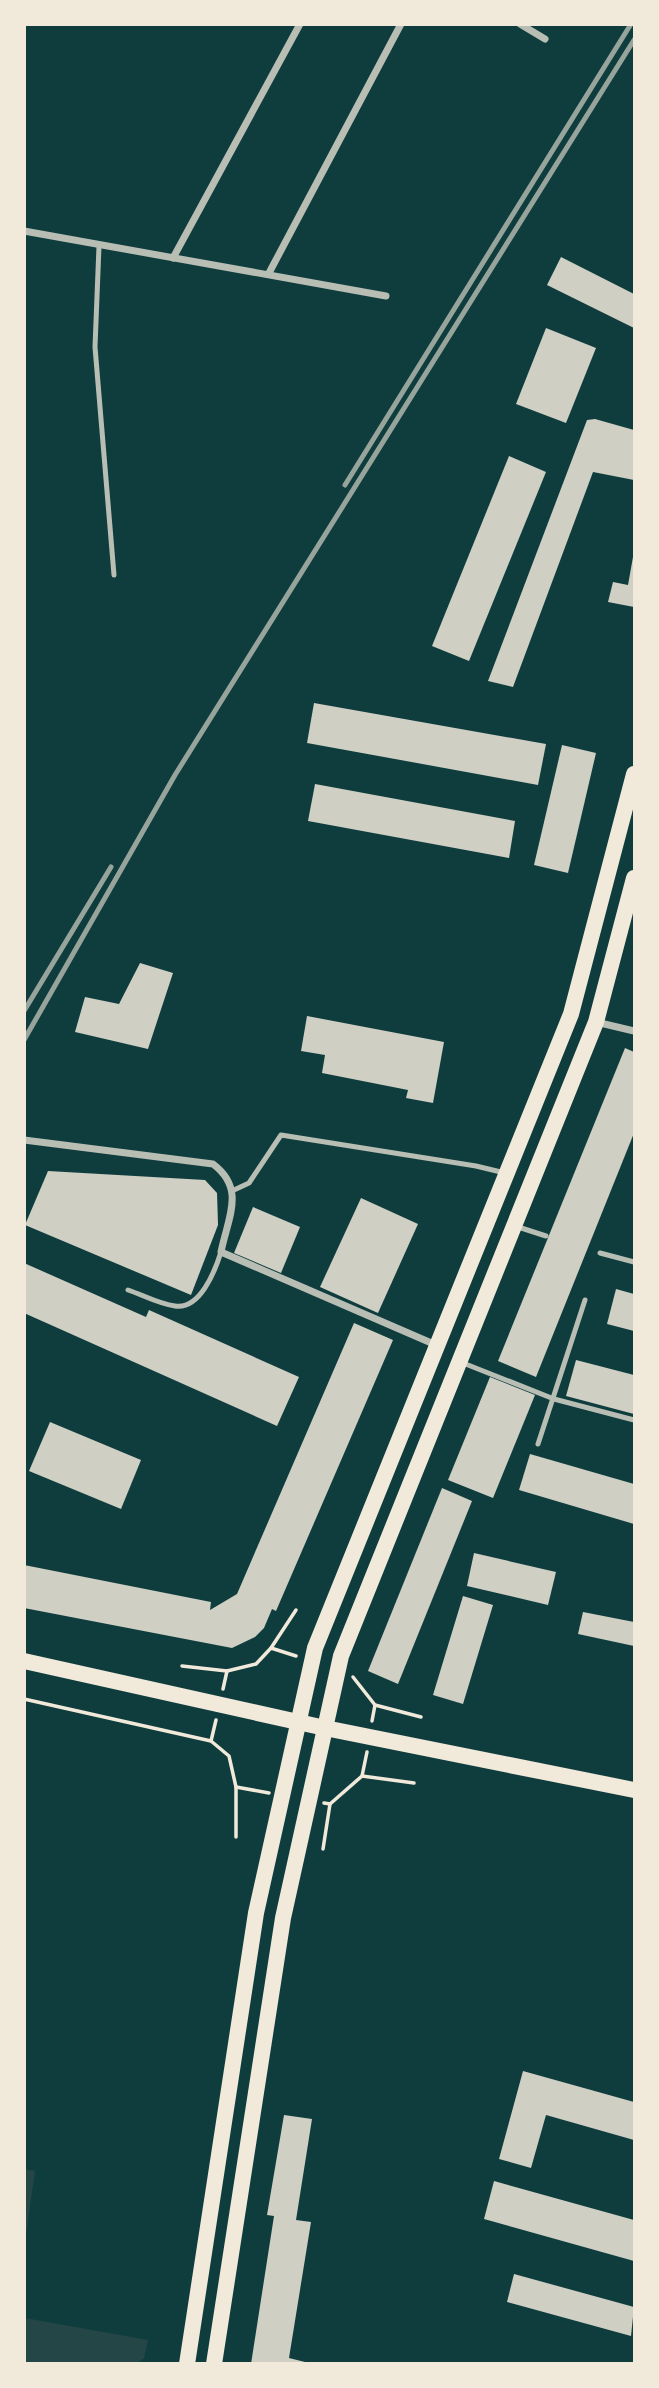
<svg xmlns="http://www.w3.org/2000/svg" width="659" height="2388" viewBox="0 0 659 2388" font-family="'Noto Serif',serif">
<rect width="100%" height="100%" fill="#0f3d3e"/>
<g fill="#244646">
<polygon points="25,2169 35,2171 25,2242 24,2169"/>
<polygon points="25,2318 148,2340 144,2358 137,2364 25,2363"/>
</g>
<g fill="#cfcfc3">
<polygon points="561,257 634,294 634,328 547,285"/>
<polygon points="546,328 596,348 566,423 516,404"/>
<polygon points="595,419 634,430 634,480 593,472 513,687 488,681 587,420"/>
<polygon points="509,456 546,472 469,661 432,646"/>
<polygon points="633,557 634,607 608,602 613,582 628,585"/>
<polygon points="314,703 546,744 538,785 307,743"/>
<polygon points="562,745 596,753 568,873 534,865"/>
<polygon points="315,784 515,821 509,858 308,821"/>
<polygon points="140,963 173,973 148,1049 75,1032 85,997 119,1004"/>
<polygon points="307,1016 444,1042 433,1103 406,1098 408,1090 322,1073 325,1055 301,1051"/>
<polygon points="625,1048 634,1052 634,1133 536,1377 498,1361"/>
<polygon points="48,1171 205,1180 217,1193 218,1225 191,1295 25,1225"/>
<polygon points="361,1198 418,1224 378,1313 320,1287"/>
<polygon points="253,1207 300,1227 281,1273 234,1253"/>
<polygon points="24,1263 146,1317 149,1310 299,1377 277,1426 24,1313"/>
<polygon points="616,1289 634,1294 634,1331 607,1324"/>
<polygon points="354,1323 393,1340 276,1611 272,1609 264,1628 255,1637 232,1648 24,1608 24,1565 211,1602 210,1610 237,1594"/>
<polygon points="576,1360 634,1375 634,1414 566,1396"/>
<polygon points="490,1377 535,1395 493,1498 448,1480"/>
<polygon points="50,1422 141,1460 121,1509 29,1471"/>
<polygon points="530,1454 634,1484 634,1524 519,1490"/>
<polygon points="442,1488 472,1501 398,1684 368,1671"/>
<polygon points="474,1553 556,1572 548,1605 467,1586"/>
<polygon points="463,1596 493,1605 463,1704 433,1695"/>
<polygon points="583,1612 634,1622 634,1646 578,1634"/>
<polygon points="523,2071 634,2102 634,2140 546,2115 531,2168 499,2159"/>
<polygon points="284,2115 312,2119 296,2220 311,2222 289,2358 313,2364 251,2364 274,2216 267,2215"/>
<polygon points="494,2181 634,2220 634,2261 484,2219"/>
<polygon points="514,2274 634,2307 631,2336 507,2302"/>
</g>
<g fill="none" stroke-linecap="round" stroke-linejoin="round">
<g stroke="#f1e9da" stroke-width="3.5">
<polyline points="271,1648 296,1610"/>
<polyline points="182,1666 227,1671"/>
<polyline points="353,1677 375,1705 372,1721"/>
<polyline points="223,1689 227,1671 256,1664 271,1648 296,1656"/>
<polyline points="24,1699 211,1741"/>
<polyline points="375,1705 421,1717"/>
<polyline points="216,1720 211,1741 229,1756 236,1787 236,1837"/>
<polyline points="362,1776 414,1783"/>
<polyline points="236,1787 269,1793"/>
<polyline points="324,1803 330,1804 362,1776 367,1752"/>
<polyline points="323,1849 330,1804"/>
</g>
<g stroke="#b8beb3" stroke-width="5">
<polyline points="99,246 95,347 114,575"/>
<polyline points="234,1190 249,1183 281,1135 476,1166 505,1173"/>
<polyline points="515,1226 546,1236"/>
<polyline points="600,1253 634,1262"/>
<path d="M 128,1290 C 143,1295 159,1304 175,1306 C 200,1310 215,1271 221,1252"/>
<polyline points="463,1363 554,1399 634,1420"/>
<polyline points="538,1444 585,1300"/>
</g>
<g stroke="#b8beb3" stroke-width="7">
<polyline points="520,24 545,39"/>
<polyline points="24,231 386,296"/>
<polyline points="173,258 300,24"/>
<polyline points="269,273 401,24"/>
<polyline points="596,1022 634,1031"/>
<path d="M 24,1140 L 213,1164 C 246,1189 228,1217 221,1252 L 436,1345"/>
</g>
<g stroke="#f1e9da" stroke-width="16">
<polyline points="24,1661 325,1728 634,1790"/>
<polyline points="187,2364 256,1913 315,1648 571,1014 634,774"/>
<polyline points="214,2364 283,1918 341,1656 596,1022 634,878"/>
</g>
<g stroke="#97a49c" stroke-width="5">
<polyline points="345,485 631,24"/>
<polyline points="24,1011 111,867"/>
<polyline points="24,1040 175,775 634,40"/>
</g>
</g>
<rect width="659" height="2388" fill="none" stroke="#f1e9da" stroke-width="52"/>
</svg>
